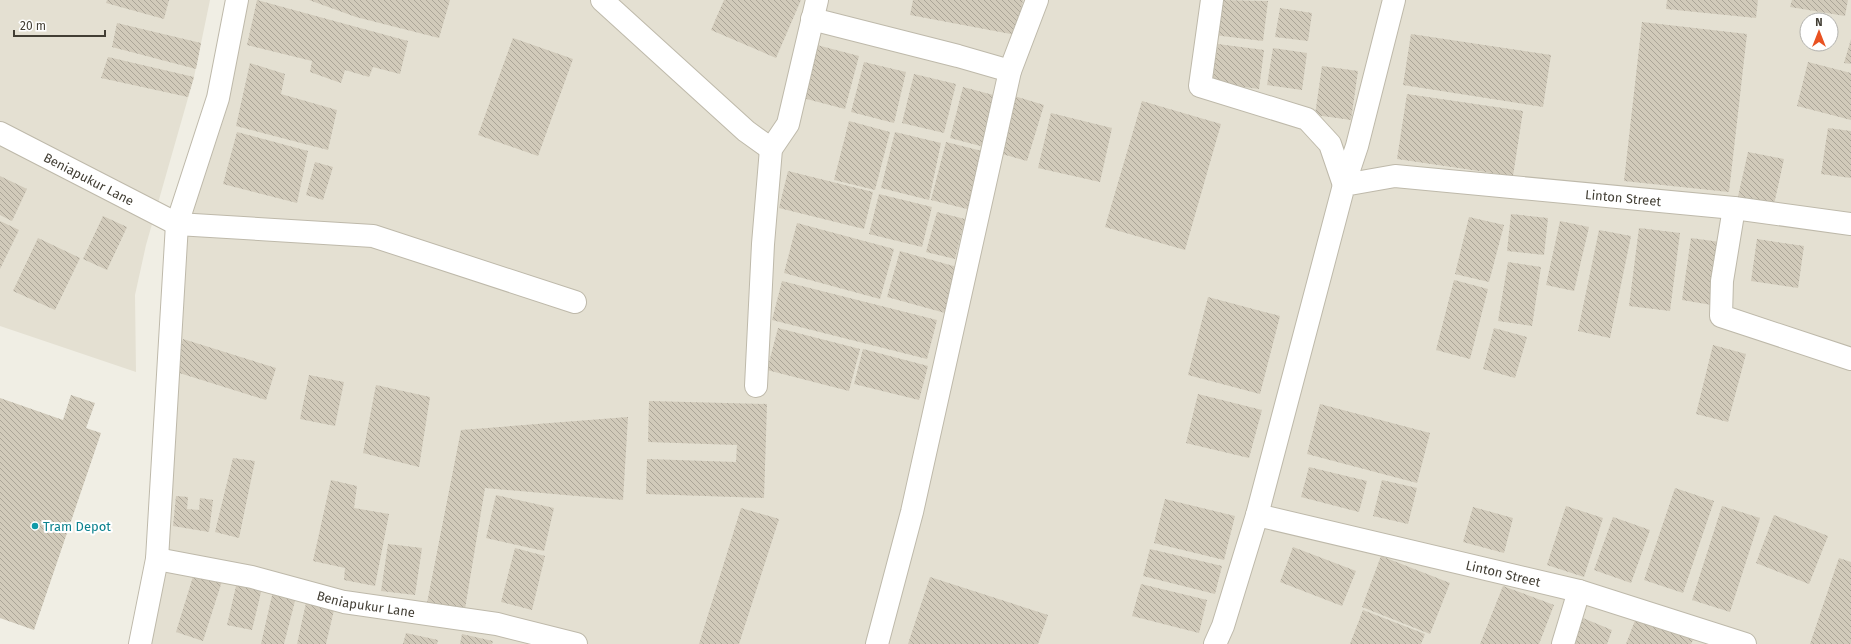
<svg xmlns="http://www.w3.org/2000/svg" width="1851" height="644" viewBox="0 0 1851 644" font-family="'Fira Sans',sans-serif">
<defs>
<pattern id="building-back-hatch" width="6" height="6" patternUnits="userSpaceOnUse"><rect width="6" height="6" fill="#d1caba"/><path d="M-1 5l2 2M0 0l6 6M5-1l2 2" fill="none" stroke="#aba598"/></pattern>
</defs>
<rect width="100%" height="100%" fill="#f0eee4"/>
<g fill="#e4e0d2" fill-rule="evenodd">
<polygon points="0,0 210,0 194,77 146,245 135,295 136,372 0,326"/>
<path d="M 237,0 L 1851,0 L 1851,644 L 140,644 L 177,224 ZM 1807,20 L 1831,20 L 1831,44 L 1807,44 Z"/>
</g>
<g fill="url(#building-back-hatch)">
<polygon points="107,0 169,0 164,19 106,3"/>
<polygon points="257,0 408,41 400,74 373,67 369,77 345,70 341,83 310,72 312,61 247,45"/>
<polygon points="309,0 450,0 439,38 356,17"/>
<polygon points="724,0 801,0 776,58 711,30"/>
<polygon points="913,0 1023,0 1016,35 910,15"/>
<polygon points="1219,0 1268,1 1263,41 1214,35"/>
<polygon points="1667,0 1758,0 1756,18 1666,9"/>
<polygon points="1792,0 1848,0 1845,16 1790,7"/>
<polygon points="1280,8 1312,13 1308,41 1275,37"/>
<polygon points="1642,22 1747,34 1729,192 1624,181"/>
<polygon points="117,23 201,43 196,69 112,47"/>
<polygon points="1411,34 1551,55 1543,107 1403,85"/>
<polygon points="513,38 573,59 538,156 478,135"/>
<polygon points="1851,39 1851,64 1844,63"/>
<polygon points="813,44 859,56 845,109 799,97"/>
<polygon points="1218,44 1264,50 1259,89 1212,83"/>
<polygon points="1273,48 1307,53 1302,90 1267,85"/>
<polygon points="108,57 194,77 188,97 101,78"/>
<polygon points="864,62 906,72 894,123 851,112"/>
<polygon points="1808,62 1851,73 1851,120 1797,106"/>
<polygon points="250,63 285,74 281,94 337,110 328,150 236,126"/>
<polygon points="1322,66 1358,71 1351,120 1315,115"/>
<polygon points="914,74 956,84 944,133 902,123"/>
<polygon points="963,87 1001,97 988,148 950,138"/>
<polygon points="1407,94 1523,111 1513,176 1397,159"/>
<polygon points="1011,95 1044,105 1027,161 995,152"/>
<polygon points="1142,101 1221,124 1185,250 1105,227"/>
<polygon points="1051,113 1112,128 1100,182 1038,168"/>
<polygon points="849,121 890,132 875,190 834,180"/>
<polygon points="1828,128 1851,131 1851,178 1821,174"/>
<polygon points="237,132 308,151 297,203 223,184"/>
<polygon points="895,132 941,143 929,200 881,188"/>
<polygon points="946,142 986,152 971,210 931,200"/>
<polygon points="1748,152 1784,159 1773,209 1737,201"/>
<polygon points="315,162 333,167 323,200 306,195"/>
<polygon points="788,171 873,192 864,229 779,208"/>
<polygon points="0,176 27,189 12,221 0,215"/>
<polygon points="879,194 932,207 922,247 869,234"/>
<polygon points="937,212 965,219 955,259 926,252"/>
<polygon points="1511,214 1548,218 1544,255 1507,251"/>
<polygon points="103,216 127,227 107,270 83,259"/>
<polygon points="1469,217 1504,225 1489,282 1455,274"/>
<polygon points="0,221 19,230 0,269"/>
<polygon points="1560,221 1589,227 1574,291 1546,285"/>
<polygon points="797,223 894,249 880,299 784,273"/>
<polygon points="1639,228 1680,233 1670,311 1629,306"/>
<polygon points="1599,230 1631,236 1610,338 1578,331"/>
<polygon points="38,238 80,258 55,310 13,291"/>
<polygon points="1691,238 1720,242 1712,305 1682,300"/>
<polygon points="1757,239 1804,246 1798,288 1751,281"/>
<polygon points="900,251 957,267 945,313 887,297"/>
<polygon points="1508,262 1541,267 1532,326 1498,321"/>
<polygon points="1454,280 1488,289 1470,359 1436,350"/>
<polygon points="782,281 937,320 927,359 772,320"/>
<polygon points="1208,297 1280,316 1260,394 1188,375"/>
<polygon points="778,328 860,349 849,391 767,370"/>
<polygon points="1494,328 1527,337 1515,378 1483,369"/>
<polygon points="183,339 276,368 266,400 173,371"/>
<polygon points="1713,345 1746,354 1728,422 1696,414"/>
<polygon points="863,349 928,366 919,400 854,384"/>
<polygon points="309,375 344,382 335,426 300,419"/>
<polygon points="376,385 430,397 419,467 363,453"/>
<polygon points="1198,394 1262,410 1249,458 1186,443"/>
<polygon points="71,395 95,403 86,428 101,433 34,630 0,618 0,398 63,420"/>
<polygon points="649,401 767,404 764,498 646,494 647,459 736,462 737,445 648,442"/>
<polygon points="1320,404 1430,433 1417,483 1307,454"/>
<polygon points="628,417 623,500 485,488 465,609 427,603 461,430"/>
<polygon points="233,458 255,461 239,538 215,532"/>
<polygon points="1309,467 1367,481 1359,512 1301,497"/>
<polygon points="331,480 357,486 354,508 389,514 375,586 344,580 345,568 313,561"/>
<polygon points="1382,480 1417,488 1408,524 1373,516"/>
<polygon points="1675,488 1714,501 1683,593 1644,580"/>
<polygon points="496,495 554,508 544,551 486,538"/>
<polygon points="176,496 188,497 187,509 199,510 200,498 213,500 209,532 173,526"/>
<polygon points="1165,499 1235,516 1224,560 1154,543"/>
<polygon points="1566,506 1603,518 1584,577 1547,565"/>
<polygon points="1722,506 1760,518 1730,612 1692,600"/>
<polygon points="1473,507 1513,518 1504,553 1463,542"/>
<polygon points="741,508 779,519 739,644 699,644"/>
<polygon points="1774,515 1828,536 1809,584 1756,563"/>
<polygon points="1613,517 1650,530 1631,583 1594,570"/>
<polygon points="388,544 422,548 415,595 381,591"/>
<polygon points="1293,547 1356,571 1342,606 1280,582"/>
<polygon points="515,548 545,556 532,610 501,602"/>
<polygon points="1150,549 1222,566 1215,594 1143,576"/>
<polygon points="1381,556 1450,583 1430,634 1362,607"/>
<polygon points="1839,558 1851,562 1851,644 1810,644"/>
<polygon points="195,570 223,578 203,641 176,632"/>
<polygon points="930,577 1048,615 1038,644 908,644"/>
<polygon points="237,582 262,588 252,630 227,625"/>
<polygon points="1141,584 1207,600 1199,633 1132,616"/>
<polygon points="1503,586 1554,605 1539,644 1480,644"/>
<polygon points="273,591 296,597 284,644 261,644"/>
<polygon points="306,603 334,610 326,644 297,644"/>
<polygon points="1363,610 1425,634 1421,644 1350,644"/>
<polygon points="1578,616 1612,630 1607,644 1570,644"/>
<polygon points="1636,618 1693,640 1691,644 1626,644"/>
<polygon points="406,633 438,640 437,644 403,644"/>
<polygon points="462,634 493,641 492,644 460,644"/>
</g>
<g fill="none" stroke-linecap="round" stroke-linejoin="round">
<g stroke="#beb9aa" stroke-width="24">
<g id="minor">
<polyline points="602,0 746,131 771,149"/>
<polyline points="1212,0 1200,86 1307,119 1330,144 1344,185"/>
<polyline points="812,19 958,56 1010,71"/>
<path id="s1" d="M 0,133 L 177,224 L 373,236 L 575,302"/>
<polyline points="1344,185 1357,146 1394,0"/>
<polyline points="1734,208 1722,281 1721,316 1851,359"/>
<polyline points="756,386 763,244 771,149 788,124 817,0"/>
<path id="s2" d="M 1257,515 L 1579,591 L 1745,644"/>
<path id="s3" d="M 157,559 L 252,577 L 344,602 L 497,624 L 576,644"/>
<polyline points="140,644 157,559 177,224 218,98 237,0"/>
<polyline points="877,644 912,512 1010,71 1037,0"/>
<path id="s4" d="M 1215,644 L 1223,626 L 1257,515 L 1344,185 L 1395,176 L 1734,208 L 1851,224"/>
<polyline points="1563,644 1579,591"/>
</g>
</g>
<use href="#minor" stroke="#fff" stroke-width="22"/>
</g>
<circle fill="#0f9aa8" stroke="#fff" stroke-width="1.5" cx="35" cy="526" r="4"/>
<g text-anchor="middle" stroke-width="4" stroke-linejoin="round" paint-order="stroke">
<g font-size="13" fill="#423e34" stroke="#fff">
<text dy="5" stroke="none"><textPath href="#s1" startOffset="100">Beniapukur Lane</textPath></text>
<text dy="5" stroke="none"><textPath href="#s4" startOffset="758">Linton Street</textPath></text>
<text dy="5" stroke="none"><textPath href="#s2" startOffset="253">Linton Street</textPath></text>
<text dy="5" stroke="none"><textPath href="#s3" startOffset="214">Beniapukur Lane</textPath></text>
</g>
<g font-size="13" fill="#0d838f" stroke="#fff" text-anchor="start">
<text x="43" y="531">Tram Depot</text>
</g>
</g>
<g transform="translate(1819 32)"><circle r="19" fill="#ffffff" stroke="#b3b2ae"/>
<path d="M0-3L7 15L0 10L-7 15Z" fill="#e95222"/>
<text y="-6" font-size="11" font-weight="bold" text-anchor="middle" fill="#423e34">N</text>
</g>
<path d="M14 30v6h91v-6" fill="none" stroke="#423e34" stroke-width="2"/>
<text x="20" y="30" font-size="12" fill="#423e34" stroke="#ffffff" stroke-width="3" paint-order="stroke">20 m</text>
</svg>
